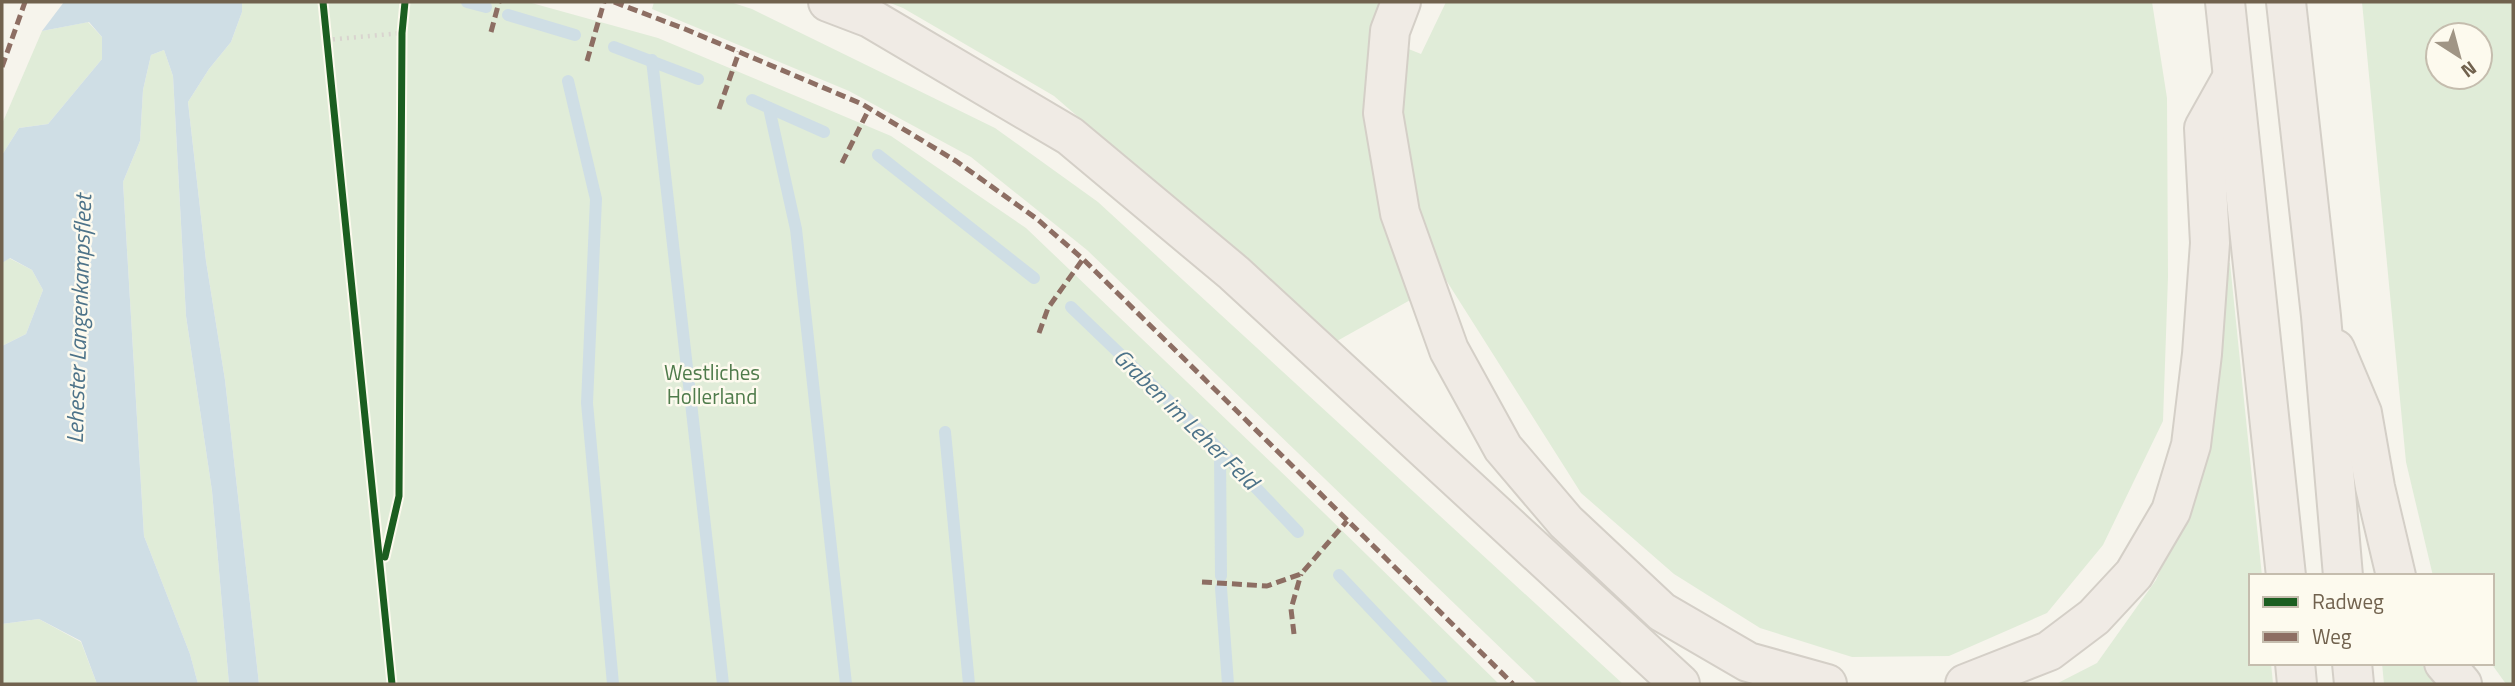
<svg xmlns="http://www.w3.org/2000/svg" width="2515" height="686" viewBox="0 0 2515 686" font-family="'Titillium Web',sans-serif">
<rect width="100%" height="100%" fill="#f6f4ec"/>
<g fill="#e0ecd8" fill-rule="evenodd">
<polygon points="242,2 528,2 658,38 891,136 1026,228 1324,513 1499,684 259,684 225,380 206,261 188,102 209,69 231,42 242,12"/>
<polygon points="654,2 730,2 752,9 995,128 1098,202 1623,684 1538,684 1087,250 971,157 849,91 652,9"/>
<polygon points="888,2 1380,2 1371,34 1421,54 1446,2 2152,2 2167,98 2168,277 2163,421 2103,545 2047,613 1949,656 1852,657 1760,628 1674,574 1581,493 1446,280 1337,341 1054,96 903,8"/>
<path d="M 2362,2 L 2513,2 L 2513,684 L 2506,684 L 2491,663 L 2492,576 L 2433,576 L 2406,462 ZM 2438,35 L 2480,35 L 2480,77 L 2438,77 Z"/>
<polygon points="88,22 102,37 102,59 48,124 19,128 2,155 2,124 42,31"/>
<polygon points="164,50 173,76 186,316 212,491 229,684 198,684 190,654 144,536 123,182 140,141 143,90 151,55"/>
<polygon points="9,258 32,270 43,290 26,334 2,346 2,263"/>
<polygon points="2230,263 2262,576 2251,576 2251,663 2271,663 2273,684 2056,684 2097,663 2156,580 2196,492 2220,266"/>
<polygon points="39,619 81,642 97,684 2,684 2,624"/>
<polygon points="2382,663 2421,663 2436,684 2384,684"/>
</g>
<polygon fill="#cfdee5" points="64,2 242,2 242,12 231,42 209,69 188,102 206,261 225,380 259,684 229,684 212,491 186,316 173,76 164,50 151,55 143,90 140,141 123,182 144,536 190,654 198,684 97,684 81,641 39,619 2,624 2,346 26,334 43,290 32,270 10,258 2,263 2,155 19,128 48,124 102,59 102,37 89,22 42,31"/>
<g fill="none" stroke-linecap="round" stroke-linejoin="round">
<g stroke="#cfdee5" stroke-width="12">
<polyline points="467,2 486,7"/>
<polyline points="508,15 575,35"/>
<polyline points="614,47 698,79"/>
<polyline points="652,60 723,684"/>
<polyline points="568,81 596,199 587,403 613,684"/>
<polyline points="752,100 824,132"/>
<polyline points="769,108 796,229 846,684"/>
<polyline points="878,155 1034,278"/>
<polyline points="1071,307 1220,450 1298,532"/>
<polyline points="945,432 969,684"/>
<polyline points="1220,450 1221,576"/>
<polyline points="1339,575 1442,684"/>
<polyline points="1221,588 1228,684"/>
</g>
<g stroke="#d4cfc7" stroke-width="42">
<g id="highway">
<polyline points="828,2 870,18 1070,136 1234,273 1680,684"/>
<polyline points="1401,2 1390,31 1383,113 1400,213 1449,350 1503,448 1566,522 1662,612 1748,662 1827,684"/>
<polyline points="2225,2 2286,576"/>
<polyline points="2286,2 2321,316 2343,576"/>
<polyline points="2335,349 2362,413 2375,487 2396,576"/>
<polyline points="2295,663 2297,684"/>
<polyline points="2352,663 2354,684"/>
<polyline points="2444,663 2462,684"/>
<polyline points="1965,684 2049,651 2094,617 2134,574 2171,511 2191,445 2202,354 2210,243 2204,128 2232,78"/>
</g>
</g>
<polyline stroke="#d9d4cf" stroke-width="4.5" stroke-dasharray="2 5" stroke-linecap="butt" points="326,40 402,33"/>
<use href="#highway" stroke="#f0ebe5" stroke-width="38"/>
<g stroke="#8d6e63" stroke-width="5" stroke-dasharray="10 5" stroke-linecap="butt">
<polyline points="614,2 685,29 862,104 956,161 1037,219 1083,259 1513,684"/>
<polyline points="491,32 499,2"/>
<polyline points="587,61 604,2"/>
<polyline points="2,67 25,2"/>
<polyline points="719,109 739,52"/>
<polyline points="842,163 869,109"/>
<polyline points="1039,333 1048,308 1083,259"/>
<polyline points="1202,582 1267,586 1301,574 1347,521"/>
<polyline points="1294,634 1291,609 1301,574"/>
</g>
<g stroke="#fdfaee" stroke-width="11">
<g id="cycleway">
<polyline points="323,2 392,684"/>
<polyline points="385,557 399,496 402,33 405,2"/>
</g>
</g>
<use href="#cycleway" stroke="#1b5e20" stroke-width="7"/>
</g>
<g text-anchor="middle" stroke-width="5" stroke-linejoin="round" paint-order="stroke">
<g font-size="21" fill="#4f7b4b" stroke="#fdfaee">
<text x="712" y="380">Westliches<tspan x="712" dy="24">Hollerland</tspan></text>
</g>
<g font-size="23" font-style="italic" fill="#4d7389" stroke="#fdfaee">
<text transform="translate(79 319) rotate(-88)" y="8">Lehester Langenkampsfleet</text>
<text transform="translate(1186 419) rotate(44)" y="8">Graben im Leher Feld</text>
</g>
</g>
<rect width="2515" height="686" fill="none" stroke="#71624e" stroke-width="7"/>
<rect x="2249" y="574" width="245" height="91" fill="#fdfaee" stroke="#c5bdae" stroke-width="2"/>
<rect x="2263" y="597" width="35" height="10" fill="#1b5e20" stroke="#c5bdae" stroke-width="2"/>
<text x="2312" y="609" font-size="21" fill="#71624e">Radweg</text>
<rect x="2263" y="632" width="35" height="10" fill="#8d6e63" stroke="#c5bdae" stroke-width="2"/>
<text x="2312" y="644" font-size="21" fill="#71624e">Weg</text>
<g transform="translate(2459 56) rotate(144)"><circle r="33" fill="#fdfaee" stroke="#c5bdae" stroke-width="2"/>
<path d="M0-5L12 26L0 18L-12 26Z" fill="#a09585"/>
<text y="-10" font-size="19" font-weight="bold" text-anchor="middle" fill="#71624e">N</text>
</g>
</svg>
